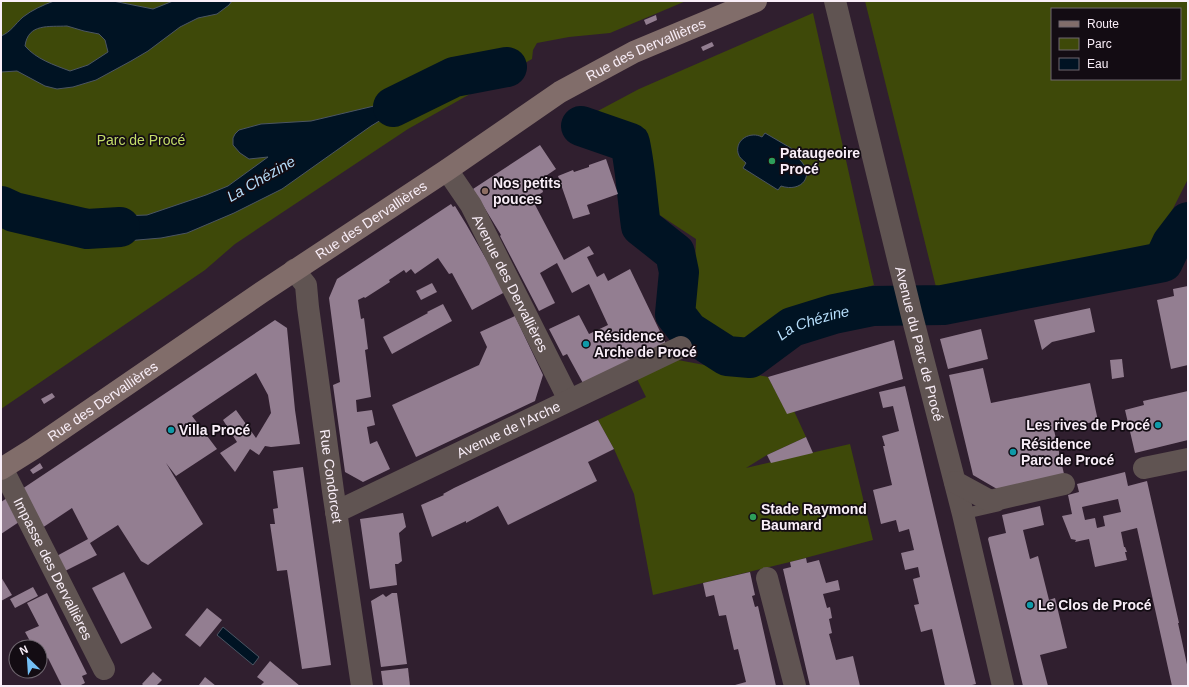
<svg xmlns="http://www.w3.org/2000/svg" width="1189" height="687" viewBox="0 0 1189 687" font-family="Arial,sans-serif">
<rect width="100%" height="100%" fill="#301f2f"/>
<g fill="#3e4909" fill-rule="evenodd">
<polygon points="1,1 686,1 610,33 569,37 537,43 533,50 532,59 408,129 235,244 205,270 1,409"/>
<path d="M 865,1 L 1188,1 L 1188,179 L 1152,250 L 937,291 ZM 1052,9 L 1180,9 L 1180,79 L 1052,79 Z"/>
<polygon points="813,13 874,285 794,311 746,346 693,317 696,239 655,212 646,130 594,113 639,89"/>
<polygon points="678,360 768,377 787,413 794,411 806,437 767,455 746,468 850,444 873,540 790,562 653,595 634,494 614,449 598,420 646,397 637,379"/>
</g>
<g fill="#001323" stroke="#4b5563" fill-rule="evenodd">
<path d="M 54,1 L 113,1 L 153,9 L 173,1 L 232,1 L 229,5 L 217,14 L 198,18 L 180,27 L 148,51 L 131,61 L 96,80 L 73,87 L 57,89 L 45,86 L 17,71 L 1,72 L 1,36 C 11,32 15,24 23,17 C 32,10 43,5 54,1 ZM 67,26 L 84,31 L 99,34 L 105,40 L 108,52 L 88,65 L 70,71 C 54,65 36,59 25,46 C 28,23 49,27 67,26 Z"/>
<polygon points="437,69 442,83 371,126 282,189 234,213 187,233 161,238 114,242 91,241 60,232 70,218 147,215 206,195 228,186 268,157 249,159 240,153 233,145 233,138 235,134 239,130 261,124 311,121 374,106"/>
<path d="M 765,133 L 801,154 L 799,159 C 816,175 802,193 781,186 L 778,190 L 743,168 L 746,163 C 743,160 739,158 738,153 C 735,139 751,131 762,137 Z"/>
<polygon points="223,627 259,657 253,665 217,635"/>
</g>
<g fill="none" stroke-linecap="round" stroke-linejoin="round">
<g stroke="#001323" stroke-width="40">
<polyline points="393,107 454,77 507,67"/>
<path id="s1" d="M 581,126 L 630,143 C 636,171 637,198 641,226 L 675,253 L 679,272 L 675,314 L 688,331 L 727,356 L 750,358 L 792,327 L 834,314 L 873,306 L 943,305 L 1163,262 L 1172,243 L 1188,222"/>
<polyline points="1,206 14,212 87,229 120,227"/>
</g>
</g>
<g fill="#937e91" fill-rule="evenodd">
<polygon points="656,15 657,20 646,25 644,20"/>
<polygon points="712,42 714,46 703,51 701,47"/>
<polygon points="540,145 556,169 540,180 543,192 532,199 564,260 589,246 594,254 587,257 597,277 604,273 608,281 630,269 667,346 584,385 567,354 563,356 549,329 579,315 589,334 608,325 589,284 572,293 557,263 540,273 555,303 539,311 500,236 501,235 473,189"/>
<polygon points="606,159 618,194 587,205 590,214 573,219 558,176 573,170 574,172 589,167 589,165"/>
<polygon points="451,204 453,207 455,206 466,224 505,292 472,310 452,273 449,274 438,258 415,274 411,269 406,273 404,270 389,280 390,282 365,298 364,297 358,300 361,319 364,318 368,349 365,350 371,397 356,400 357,412 372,410 375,425 367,427 370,444 377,441 390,469 363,482 345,472 333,385 340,382 329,298 337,279"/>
<polygon points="432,283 437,292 421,300 416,291"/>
<polygon points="1188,286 1188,365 1171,369 1157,300 1174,296 1173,289"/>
<polygon points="443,304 452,321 392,354 383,337 428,313 427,312"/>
<polygon points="1090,308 1095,332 1052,342 1042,350 1034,320"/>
<polygon points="515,316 543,375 535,401 416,457 392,405 479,365 487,347 480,332"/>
<polygon points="275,320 287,328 295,410 300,444 271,447 265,446 259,455 250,449 235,472 220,453 237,442 223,420 236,410 256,438 271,413 268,395 256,373 192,416 217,449 176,476 166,463 203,524 148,565 141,561 118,525 90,543 97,555 61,573 53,558 88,539 72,508 39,530 19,491"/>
<polygon points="981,329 988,359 948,369 940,339"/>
<polygon points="894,340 903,379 787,414 768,377"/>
<polygon points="1122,359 1124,377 1112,379 1110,360"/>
<polygon points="983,368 991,403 1090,383 1098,421 1054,430 1064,474 997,489 973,475 949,375"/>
<polygon points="905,386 942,543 976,684 968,686 945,686 932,629 921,632 914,605 919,604 913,579 920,577 918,567 905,570 901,553 914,550 909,529 899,532 896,520 881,524 873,490 892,485 883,446 885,446 882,436 899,431 893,406 883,408 879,392"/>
<polygon points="1188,391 1188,440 1135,453 1125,410 1144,405 1143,401"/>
<polygon points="52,393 55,397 44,404 41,399"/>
<polygon points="598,420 614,449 588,462 597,481 508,525 498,506 466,523 466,521 432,537 421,505 444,495 443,494 454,488"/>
<polygon points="806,437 813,453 771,463 767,455"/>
<polygon points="40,463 43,468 33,474 30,470"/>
<polygon points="303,467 331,665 302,669 287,570 277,571 270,524 275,524 273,509 278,508 273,471"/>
<path d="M 1125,472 L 1128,486 L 1147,481 L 1179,623 L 1178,623 L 1188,669 L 1188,686 L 1172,686 L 1137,528 L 1121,532 L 1124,547 L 1125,547 L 1127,552 L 1125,552 L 1127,560 L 1095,567 L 1089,539 L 1075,542 L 1076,540 L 1071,539 L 1062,516 L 1072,514 L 1068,495 L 1079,492 L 1077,484 ZM 1118,499 L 1121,512 L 1103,516 L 1105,526 L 1097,528 L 1095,518 L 1085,520 L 1082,507 Z"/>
<polygon points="10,496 22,520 1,534 1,502"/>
<polygon points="1040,506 1044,525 1023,530 1030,559 1038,556 1049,600 1055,598 1067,648 1040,655 1048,686 1023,686 988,539 989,537 1006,533 1002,515"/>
<polygon points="403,513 406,527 399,533 402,561 398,564 395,564 397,585 370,589 360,519"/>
<polygon points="806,558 807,563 819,560 826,583 838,580 840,590 823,594 827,608 830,607 832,618 829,619 832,633 829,634 836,660 853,656 860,686 810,686 783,569 791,567 790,562"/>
<polygon points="124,572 152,628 121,644 92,588"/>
<polygon points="750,572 755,595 752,596 755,607 758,606 776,686 736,686 735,685 746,682 738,649 734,650 726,615 719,616 714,595 706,597 703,583"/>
<polygon points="1,577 12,595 1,601"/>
<polygon points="33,587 38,596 15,608 10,599"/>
<polygon points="47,593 87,674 82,676 85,683 79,686 62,686 48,658 40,662 40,647 21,647 20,646 21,641 24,640 30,641 25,632 39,626 27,603"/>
<polygon points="392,593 397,593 407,664 381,667 371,601 383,594 386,597"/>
<polygon points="207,608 222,620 200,647 185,635"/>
<polygon points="270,661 300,686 260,686 264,682 257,677"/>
<polygon points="408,668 410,686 383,686 381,671"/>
<polygon points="153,672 162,680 156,686 144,686 142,684"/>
<polygon points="205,677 216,686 200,686 199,685"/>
</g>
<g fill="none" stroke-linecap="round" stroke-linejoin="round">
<polyline stroke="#605452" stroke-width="11" points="963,514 998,506"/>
<g stroke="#605452" stroke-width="22">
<path id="s2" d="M 835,1 L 911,312 L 963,514 L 1003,686"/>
<path id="s3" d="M 447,170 L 471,205 L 569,400"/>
<path id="s4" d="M 294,270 L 306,285 L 308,307 L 333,491 L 362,686"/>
<path id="s5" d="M 2,468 L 104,669"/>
<polyline points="1144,468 1188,459"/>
<polyline points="955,482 990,501 1064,484"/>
<path id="s6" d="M 336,512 L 681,347"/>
<polyline points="767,578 795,686"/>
</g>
<path stroke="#816d6a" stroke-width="22" id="s7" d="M 1,469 L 33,449 L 262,292 L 447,170 L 560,92 L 634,52 L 756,1"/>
</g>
<g fill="#2e9e5b" stroke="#130c13" stroke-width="1.5">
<circle cx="772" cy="161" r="4"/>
<circle cx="753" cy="517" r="4"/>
</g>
<circle fill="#8d6e63" stroke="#130c13" stroke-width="1.5" cx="485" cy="191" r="4"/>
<g fill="#0f9aa8" stroke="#130c13" stroke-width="1.5">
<circle cx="586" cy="344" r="4"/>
<circle cx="1158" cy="425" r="4"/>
<circle cx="171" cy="430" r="4"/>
<circle cx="1013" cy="452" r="4"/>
<circle cx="1030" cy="605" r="4"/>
</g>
<g text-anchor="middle" stroke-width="3.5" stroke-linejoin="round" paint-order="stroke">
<g font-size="14" fill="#f9eef8" stroke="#130c13">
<text dy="5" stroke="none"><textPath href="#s7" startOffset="770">Rue des Dervallières</textPath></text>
<text dy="5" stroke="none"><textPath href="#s7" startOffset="446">Rue des Dervallières</textPath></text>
<text dy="5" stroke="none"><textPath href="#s3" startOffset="130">Avenue des Dervallières</textPath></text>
<text dy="5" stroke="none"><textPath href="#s2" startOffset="353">Avenue du Parc de Procé</textPath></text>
<text dy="5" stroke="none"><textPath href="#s7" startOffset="122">Rue des Dervallières</textPath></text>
<text dy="5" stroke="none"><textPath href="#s6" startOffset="191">Avenue de l'Arche</textPath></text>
<text dy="5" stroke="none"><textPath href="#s4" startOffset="212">Rue Condorcet</textPath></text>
<text dy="5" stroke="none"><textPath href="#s5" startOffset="113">Impasse des Dervallières</textPath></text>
</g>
<g font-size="14" fill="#c4dd68" stroke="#130c13">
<text x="141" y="145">Parc de Procé</text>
</g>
<g font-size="14" font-weight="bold" fill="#f9eef8" stroke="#130c13" text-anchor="start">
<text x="780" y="158">Pataugeoire<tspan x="780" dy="16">Procé</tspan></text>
<text x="493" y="188">Nos petits<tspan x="493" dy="16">pouces</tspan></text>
<text x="594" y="341">Résidence<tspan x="594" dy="16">Arche de Procé</tspan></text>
<text x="1150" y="430" text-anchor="end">Les rives de Procé</text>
<text x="179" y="435">Villa Procé</text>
<text x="1021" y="449">Résidence<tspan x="1021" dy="16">Parc de Procé</tspan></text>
<text x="761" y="514">Stade Raymond<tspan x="761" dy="16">Baumard</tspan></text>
<text x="1038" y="610">Le Clos de Procé</text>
</g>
<g font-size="15" font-style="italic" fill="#b5ddfa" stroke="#130c13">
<text transform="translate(261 179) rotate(-30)" y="5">La Chézine</text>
<text dy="5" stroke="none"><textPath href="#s1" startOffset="405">La Chézine</textPath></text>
</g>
</g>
<rect width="1189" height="687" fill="none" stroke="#f9eef8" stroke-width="4"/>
<rect x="1051" y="8" width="130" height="72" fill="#130c13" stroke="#6f666f"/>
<rect x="1059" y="21" width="20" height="6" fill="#816d6a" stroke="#6f666f"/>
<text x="1087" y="28" font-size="12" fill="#f9eef8">Route</text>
<rect x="1059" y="38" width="20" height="12" fill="#3e4909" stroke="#6f666f"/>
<text x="1087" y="48" font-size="12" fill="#f9eef8">Parc</text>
<rect x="1059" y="58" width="20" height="12" fill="#001323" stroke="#6f666f"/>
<text x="1087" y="68" font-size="12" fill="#f9eef8">Eau</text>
<g transform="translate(28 659) rotate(335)"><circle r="19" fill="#130c13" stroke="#6f666f"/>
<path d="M0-3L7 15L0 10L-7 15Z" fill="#74c0f6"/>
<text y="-6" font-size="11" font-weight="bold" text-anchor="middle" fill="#f9eef8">N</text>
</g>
</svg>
